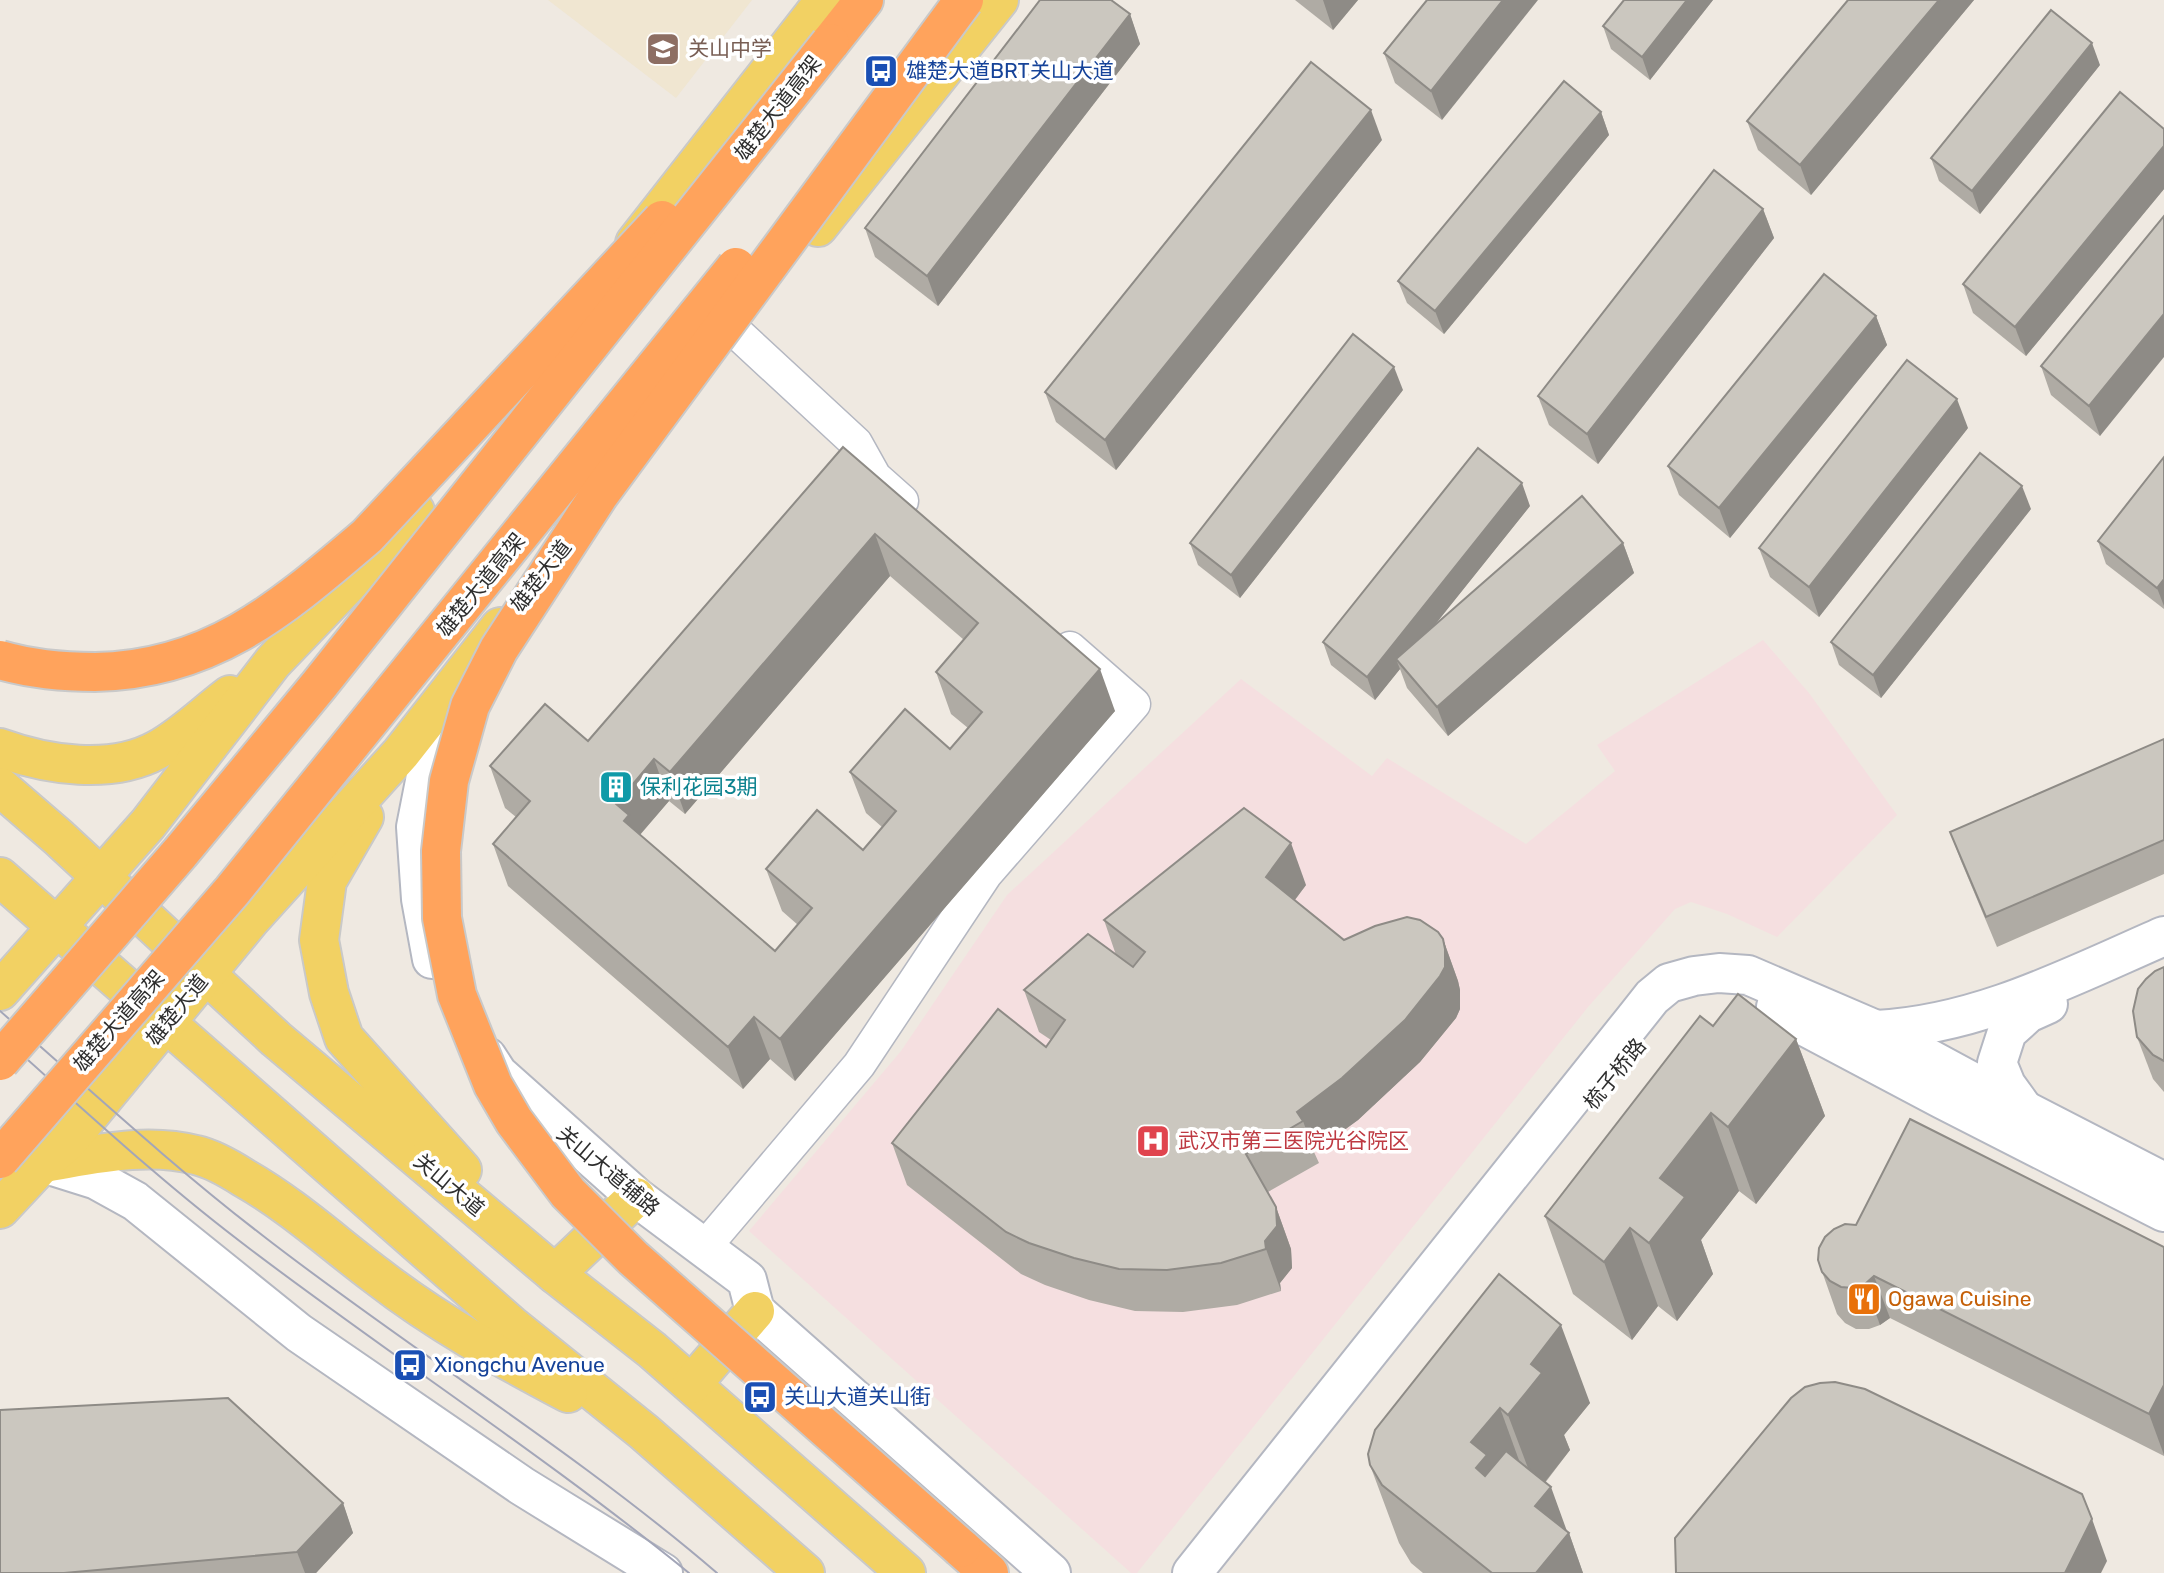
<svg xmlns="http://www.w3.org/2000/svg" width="2164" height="1573" viewBox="0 0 2164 1573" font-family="Rubik,'Noto Sans SC',sans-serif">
<rect width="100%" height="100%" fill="#efe9e1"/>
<polygon fill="#f0e6d1" points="548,0 752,0 676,98"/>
<polygon fill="#f5dfe0" points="1763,640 1809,693 1897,815 1777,937 1727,914 1691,902 1675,909 1588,1007 1137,1573 1131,1573 749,1231 901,1051 1007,895 1241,679 1372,776 1387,758 1526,844 1615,771 1597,745"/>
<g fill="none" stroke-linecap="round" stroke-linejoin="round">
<g stroke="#b4b7c1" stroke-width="35">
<g id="street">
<polyline points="735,331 856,443 875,477 902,501"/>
<polyline points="704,1248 859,1065 986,874 1134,704 1070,648"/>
</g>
</g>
<g stroke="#b4b7c1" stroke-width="42">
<g id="secondary">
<polyline points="432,959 421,899 416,827 427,771 461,696"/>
<polyline points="1776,1007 1808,1028 1942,1099 2164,1212"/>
<path d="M 1876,1030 C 1979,1025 2072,976 2164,936"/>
<polyline points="487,1057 498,1074 636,1197 747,1280 755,1311 1051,1573"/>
<polyline points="2024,1110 2006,1085 1997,1063 2007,1032 2028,1013 2048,1004"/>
<polyline points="43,1163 97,1180 135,1201 299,1333 522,1486 663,1573"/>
<polyline points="1192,1573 1633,1021 1652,997 1669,983 1694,976 1719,973 1748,975 1876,1030 2024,1110 2164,1182"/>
</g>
</g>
<g stroke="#c9c9c9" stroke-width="42">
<g id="primary">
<polyline points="818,227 999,0"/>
<polyline points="635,243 825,0"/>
<path d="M 0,748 C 47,765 111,775 157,750 C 183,736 206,713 230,695"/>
<polyline points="0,787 58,837 276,1039 555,1274 652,1350 906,1573"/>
<polyline points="364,817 327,881 319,940 329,993 344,1038 462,1170"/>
<polyline points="0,877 511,1325 644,1432 805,1573"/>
<polyline points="0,991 148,824 273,662 376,555 415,511"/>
<path d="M 43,1163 C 93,1155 146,1142 196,1155 C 213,1159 230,1169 244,1178 C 293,1206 333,1243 377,1276 C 436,1322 502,1358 568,1393"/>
<polyline points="0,1209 43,1163 69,1140 251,919 401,753 500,627"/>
<polyline points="555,1274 636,1197"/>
<polyline points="692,1384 755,1311"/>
</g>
</g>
<g stroke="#c9c9c9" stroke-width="42">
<g id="highway">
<polyline points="830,43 864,0"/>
<polyline points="961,1548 989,1573"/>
</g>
</g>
<use href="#street" stroke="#fff" stroke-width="32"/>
<use href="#secondary" stroke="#fff" stroke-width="38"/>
<use href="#primary" stroke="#f2d163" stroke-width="38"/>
<use href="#highway" stroke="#ffa35c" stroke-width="38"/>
<g stroke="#a3a6b8" stroke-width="2">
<path d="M 0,1011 C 86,1086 171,1165 262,1235 C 411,1351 574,1450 717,1573"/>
<path d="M 0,1035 C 82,1108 162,1183 250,1249 C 395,1359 548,1458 689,1573"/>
</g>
<g stroke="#c9c9c9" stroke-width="42" stroke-linecap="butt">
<g id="highway-bridge">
<path d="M 0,660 C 31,669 62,672 95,672 C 212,670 282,608 367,536 L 662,220"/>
<polyline points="0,1061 180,853 319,685 830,43"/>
<polyline points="0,1159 232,891 736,267"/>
<polyline points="961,1548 633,1258 568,1193 514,1121 493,1085 457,995 442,918 441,851 449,781 470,706 499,649 599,495 964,0"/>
</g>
</g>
<use href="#highway-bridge" stroke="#ffa35c" stroke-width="38"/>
</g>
<g fill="#afaba4" fill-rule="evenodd">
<polygon points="1295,0 1358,0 1333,30"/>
<polygon points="1427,0 1442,120 1395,83 1384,53"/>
<polygon points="1624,0 1713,0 1650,80 1611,49 1603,26"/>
<polygon points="1848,0 1974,0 1811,195 1758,150 1747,121"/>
<polygon points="1130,14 1140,44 938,306 875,257 865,228"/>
<polygon points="2100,65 1980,214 1939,181 1931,158"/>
<polygon points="1601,112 1609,135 1444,334 1407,303 1398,281"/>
<polygon points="2164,129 2164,189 2026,356 1973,313 1963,284"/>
<polygon points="1382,140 1116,470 1056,422 1045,392"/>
<polygon points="1763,209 1774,238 1598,464 1549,425 1538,396"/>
<polygon points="2164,216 2100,436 2051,395 2041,366"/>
<polygon points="1876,316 1887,345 1730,538 1679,495 1668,466"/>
<polygon points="1403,390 1240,598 1198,565 1190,543"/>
<polygon points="1968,428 1819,617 1770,577 1759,548"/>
<path d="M 843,447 L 1115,711 L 795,1081 L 770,1059 L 743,1089 L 508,886 L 493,844 L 516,817 L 505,808 L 490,766 L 588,741 ZM 890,576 L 964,640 L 936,672 L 951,714 L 968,728 L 950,749 L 850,772 L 866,813 L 882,827 L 863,850 L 766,869 L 782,911 L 798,925 L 775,951 L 640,835 L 669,801 L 685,814 Z"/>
<polygon points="2164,457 2164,609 2106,564 2098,541"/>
<polygon points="1530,506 1435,624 1623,543 1634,573 1448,736 1407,688 1400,669 1375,700 1331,665 1323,642"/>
<polygon points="2031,509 1881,698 1839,665 1831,642"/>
<polygon points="2164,739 2164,874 1997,947 1961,861 1950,832"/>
<polygon points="1306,885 1295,900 1344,940 1443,939 1458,981 1460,990 1460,1009 1456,1018 1420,1062 1358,1120 1314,1152 1319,1163 1268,1192 1276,1207 1291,1249 1292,1268 1280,1283 1281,1291 1237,1305 1183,1312 1135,1311 1089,1300 1045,1285 1021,1274 907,1185 892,1143 1046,1047 1051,1040 1039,1032 1024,990 1116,955 1104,920"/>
<polygon points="2164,967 2164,1092 2153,1079 2137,1037"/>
<polygon points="1713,1026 1796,1039 1825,1116 1756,1204 1739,1191 1701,1240 1713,1274 1677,1321 1658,1306 1632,1340 1573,1294 1545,1216"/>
<polygon points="2164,1247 2164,1456 1890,1318 1880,1325 1869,1329 1856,1329 1845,1323 1837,1314 1818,1260"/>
<polygon points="1499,1274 1590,1403 1564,1435 1570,1450 1545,1483 1566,1531 1569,1533 1583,1573 1423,1573 1411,1563 1399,1543 1370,1465"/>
<polygon points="343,1503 353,1533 316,1573 0,1573"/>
</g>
<g fill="#8e8b86">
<polygon points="1323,0 1358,0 1333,30"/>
<polygon points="1503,0 1538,0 1442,120 1431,91"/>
<polygon points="1687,0 1713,0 1650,80 1642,57"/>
<polygon points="1939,0 1974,0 1811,195 1800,165"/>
<polygon points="1130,14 1140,44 938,306 927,276"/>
<polygon points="2092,43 2100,65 1980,214 1972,191"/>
<polygon points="1371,110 1382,140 1116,470 1105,440"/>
<polygon points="1601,112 1609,135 1444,334 1435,311"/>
<polygon points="2164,146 2164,189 2026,356 2015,327"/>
<polygon points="1763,209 1774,238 1598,464 1587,434"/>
<polygon points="2164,314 2164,357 2100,436 2089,406"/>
<polygon points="1876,316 1887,345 1730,538 1719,508"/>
<polygon points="1394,367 1403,390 1240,598 1231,575"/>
<polygon points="1957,399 1968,428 1819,617 1809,587"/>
<polygon points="1522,483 1530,506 1402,666 1396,659 1400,669 1375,700 1367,677"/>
<polygon points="2022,486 2031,509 1881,698 1873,675"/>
<polygon points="875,534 890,576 685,814 670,772"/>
<polygon points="1623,543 1634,573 1448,736 1437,707"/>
<polygon points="2164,579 2164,606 2157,588"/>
<polygon points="1100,669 1115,711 795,1081 780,1039"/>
<polygon points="654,759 669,801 637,838 644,857 616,804"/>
<polygon points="1291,843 1306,885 1281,918 1266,877"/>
<polygon points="1443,939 1458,981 1460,990 1460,1009 1456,1018 1420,1062 1358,1120 1314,1152 1303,1121 1297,1112"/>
<polygon points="754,1017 770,1059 743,1089 728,1047"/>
<polygon points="1796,1039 1825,1116 1756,1204 1728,1127"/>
<polygon points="1711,1113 1739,1191 1701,1240 1713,1274 1677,1321 1649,1243 1660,1178"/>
<polygon points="1276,1207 1291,1249 1292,1268 1280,1283 1281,1291 1266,1249 1265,1241"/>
<polygon points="1630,1228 1658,1306 1632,1340 1604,1262"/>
<polygon points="1874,1276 1890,1318 1880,1325 1865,1284"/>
<polygon points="1561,1325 1590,1403 1564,1435 1570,1450 1537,1492 1508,1415 1531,1364"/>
<polygon points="2164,1385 2164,1455 2149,1414"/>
<polygon points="1500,1408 1528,1485 1507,1511 1476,1468 1471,1442"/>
<polygon points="1551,1487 1568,1534 1569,1533 1583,1573 1536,1573 1535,1506"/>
<polygon points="343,1503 353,1533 316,1573 305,1573 297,1552"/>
<polygon points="2092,1519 2107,1561 2101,1573 2065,1573"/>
</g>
<g fill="#cbc7bf" stroke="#8e8b86" stroke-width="2" fill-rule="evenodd">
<polygon points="1040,0 1111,0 1130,14 927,276 865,228"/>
<polygon points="1427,0 1503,0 1431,91 1384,53"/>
<polygon points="1624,0 1687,0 1642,57 1603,26"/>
<polygon points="1848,0 1939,0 1800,165 1747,121"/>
<polygon points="2051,10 2092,43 1972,191 1931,158"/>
<polygon points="1311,62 1371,110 1105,440 1045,392"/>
<polygon points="1564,81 1601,112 1435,311 1398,281"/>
<polygon points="2120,92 2164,129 2164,146 2015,327 1963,284"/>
<polygon points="1714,170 1763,209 1587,434 1538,396"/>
<polygon points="2164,216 2164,314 2089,406 2041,366"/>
<polygon points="1824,274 1876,316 1719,508 1668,466"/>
<polygon points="1353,334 1394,367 1231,575 1190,543"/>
<polygon points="1907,360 1957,399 1809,587 1759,548"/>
<path d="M 843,447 L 1100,669 L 780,1039 L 754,1017 L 728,1047 L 493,844 L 530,801 L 490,766 L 545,704 L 588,741 ZM 875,534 L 978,623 L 936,672 L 982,712 L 950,749 L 905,709 L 850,772 L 896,811 L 863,850 L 817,810 L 766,869 L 812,908 L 775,951 L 624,821 L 629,815 L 616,804 L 654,759 L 670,772 Z"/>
<polygon points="1478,448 1522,483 1367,677 1323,642"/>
<polygon points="1980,453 2022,486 1873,675 1831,642"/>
<polygon points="2164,457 2164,579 2157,588 2098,541"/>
<polygon points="1582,496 1623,543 1437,707 1396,659"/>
<polygon points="2164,739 2164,840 1986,917 1950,832"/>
<polygon points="1244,808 1291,843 1266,877 1344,940 1375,926 1407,917 1420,920 1438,932 1443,939 1445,949 1445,967 1440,976 1405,1020 1342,1078 1297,1112 1303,1121 1246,1154 1276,1207 1277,1226 1265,1241 1266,1249 1221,1263 1167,1270 1119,1269 1074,1258 1029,1243 1006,1232 892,1143 998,1009 1046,1047 1065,1020 1024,990 1088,934 1133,967 1145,952 1104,920"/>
<polygon points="2164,967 2164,1061 2153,1055 2137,1037 2133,1011 2138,989 2146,979 2155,971"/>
<polygon points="1738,994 1796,1039 1728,1127 1711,1113 1660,1178 1685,1197 1649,1243 1630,1228 1604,1262 1545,1216 1700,1016 1713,1026"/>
<polygon points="1910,1119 2164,1247 2164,1385 2149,1414 1874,1276 1865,1284 1853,1288 1841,1287 1830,1281 1822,1272 1818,1260 1819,1248 1825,1237 1834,1229 1845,1224 1856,1225"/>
<polygon points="1499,1274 1561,1325 1531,1364 1542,1373 1508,1415 1500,1408 1471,1442 1487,1455 1476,1468 1485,1476 1506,1451 1551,1487 1535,1506 1569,1533 1536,1573 1492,1573 1382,1485 1370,1465 1368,1454 1375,1430"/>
<polygon points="1835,1382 1865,1389 2082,1494 2092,1519 2065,1573 1676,1573 1675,1538 1791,1398 1805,1387 1820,1383"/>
<polygon points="228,1398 343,1503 297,1552 64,1573 0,1573 0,1410"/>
</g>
<defs>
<g id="school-square" transform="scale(1.75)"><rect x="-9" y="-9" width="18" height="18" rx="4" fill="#8d6e63" stroke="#fff"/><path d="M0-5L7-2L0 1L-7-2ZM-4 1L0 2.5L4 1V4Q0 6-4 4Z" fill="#fff"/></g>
<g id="bus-square" transform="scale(1.75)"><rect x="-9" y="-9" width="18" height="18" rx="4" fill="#1a4fb4" stroke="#fff"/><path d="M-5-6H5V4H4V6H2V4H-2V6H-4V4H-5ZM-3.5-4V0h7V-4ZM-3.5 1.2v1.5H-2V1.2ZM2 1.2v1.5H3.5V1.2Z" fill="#fff"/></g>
<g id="building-square" transform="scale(1.75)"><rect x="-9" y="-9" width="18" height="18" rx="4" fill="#0f9aa8" stroke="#fff"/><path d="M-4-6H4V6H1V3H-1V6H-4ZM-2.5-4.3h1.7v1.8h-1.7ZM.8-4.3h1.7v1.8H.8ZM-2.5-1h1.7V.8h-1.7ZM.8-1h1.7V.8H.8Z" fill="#fff"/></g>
<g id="hospital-square" transform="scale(1.75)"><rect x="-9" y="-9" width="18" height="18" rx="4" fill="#e0444e" stroke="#fff"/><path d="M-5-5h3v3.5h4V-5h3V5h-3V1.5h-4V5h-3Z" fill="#fff"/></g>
<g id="restaurant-square" transform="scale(1.75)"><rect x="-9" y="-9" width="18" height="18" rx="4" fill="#e8710a" stroke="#fff"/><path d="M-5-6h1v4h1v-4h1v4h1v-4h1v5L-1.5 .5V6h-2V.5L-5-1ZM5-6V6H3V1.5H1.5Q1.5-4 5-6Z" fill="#fff"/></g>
</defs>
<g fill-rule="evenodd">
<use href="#school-square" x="663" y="49"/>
<use href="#bus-square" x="881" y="71"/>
<use href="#building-square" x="616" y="787"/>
<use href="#hospital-square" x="1153" y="1141"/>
<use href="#restaurant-square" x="1864" y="1299"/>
<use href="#bus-square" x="410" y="1365"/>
<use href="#bus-square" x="760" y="1397"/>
</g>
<g text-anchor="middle" stroke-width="7" stroke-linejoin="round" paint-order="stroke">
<g font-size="21" fill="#785e54" stroke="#fff" text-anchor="start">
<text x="688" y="56">关山中学</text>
</g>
<g font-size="21" fill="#164399" stroke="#fff" text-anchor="start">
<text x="906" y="78">雄楚大道BRT关山大道</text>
<text x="434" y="1372">Xiongchu Avenue</text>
<text x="784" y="1404">关山大道关山街</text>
</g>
<g font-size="21" fill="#2e2e2e" stroke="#fff">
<text transform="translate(778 108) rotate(-52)" y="7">雄楚大道高架</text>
<text transform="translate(541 576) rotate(-52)" y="7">雄楚大道</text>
<text transform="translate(481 585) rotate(-51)" y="7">雄楚大道高架</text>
<text transform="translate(177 1010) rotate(-51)" y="7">雄楚大道</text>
<text transform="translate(119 1021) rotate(-49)" y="7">雄楚大道高架</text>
<text transform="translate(1615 1074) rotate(-51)" y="7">梳子桥路</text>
<text transform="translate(608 1171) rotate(40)" y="7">关山大道辅路</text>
<text transform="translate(449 1185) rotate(40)" y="7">关山大道</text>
</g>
<g font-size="21" fill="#0d838f" stroke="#fff" text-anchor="start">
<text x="640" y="794">保利花园3期</text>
</g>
<g font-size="21" fill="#be3a42" stroke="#fff" text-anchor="start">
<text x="1178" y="1148">武汉市第三医院光谷院区</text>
</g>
<g font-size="21" fill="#c56008" stroke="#fff" text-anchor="start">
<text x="1888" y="1306">Ogawa Cuisine</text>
</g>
</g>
</svg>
